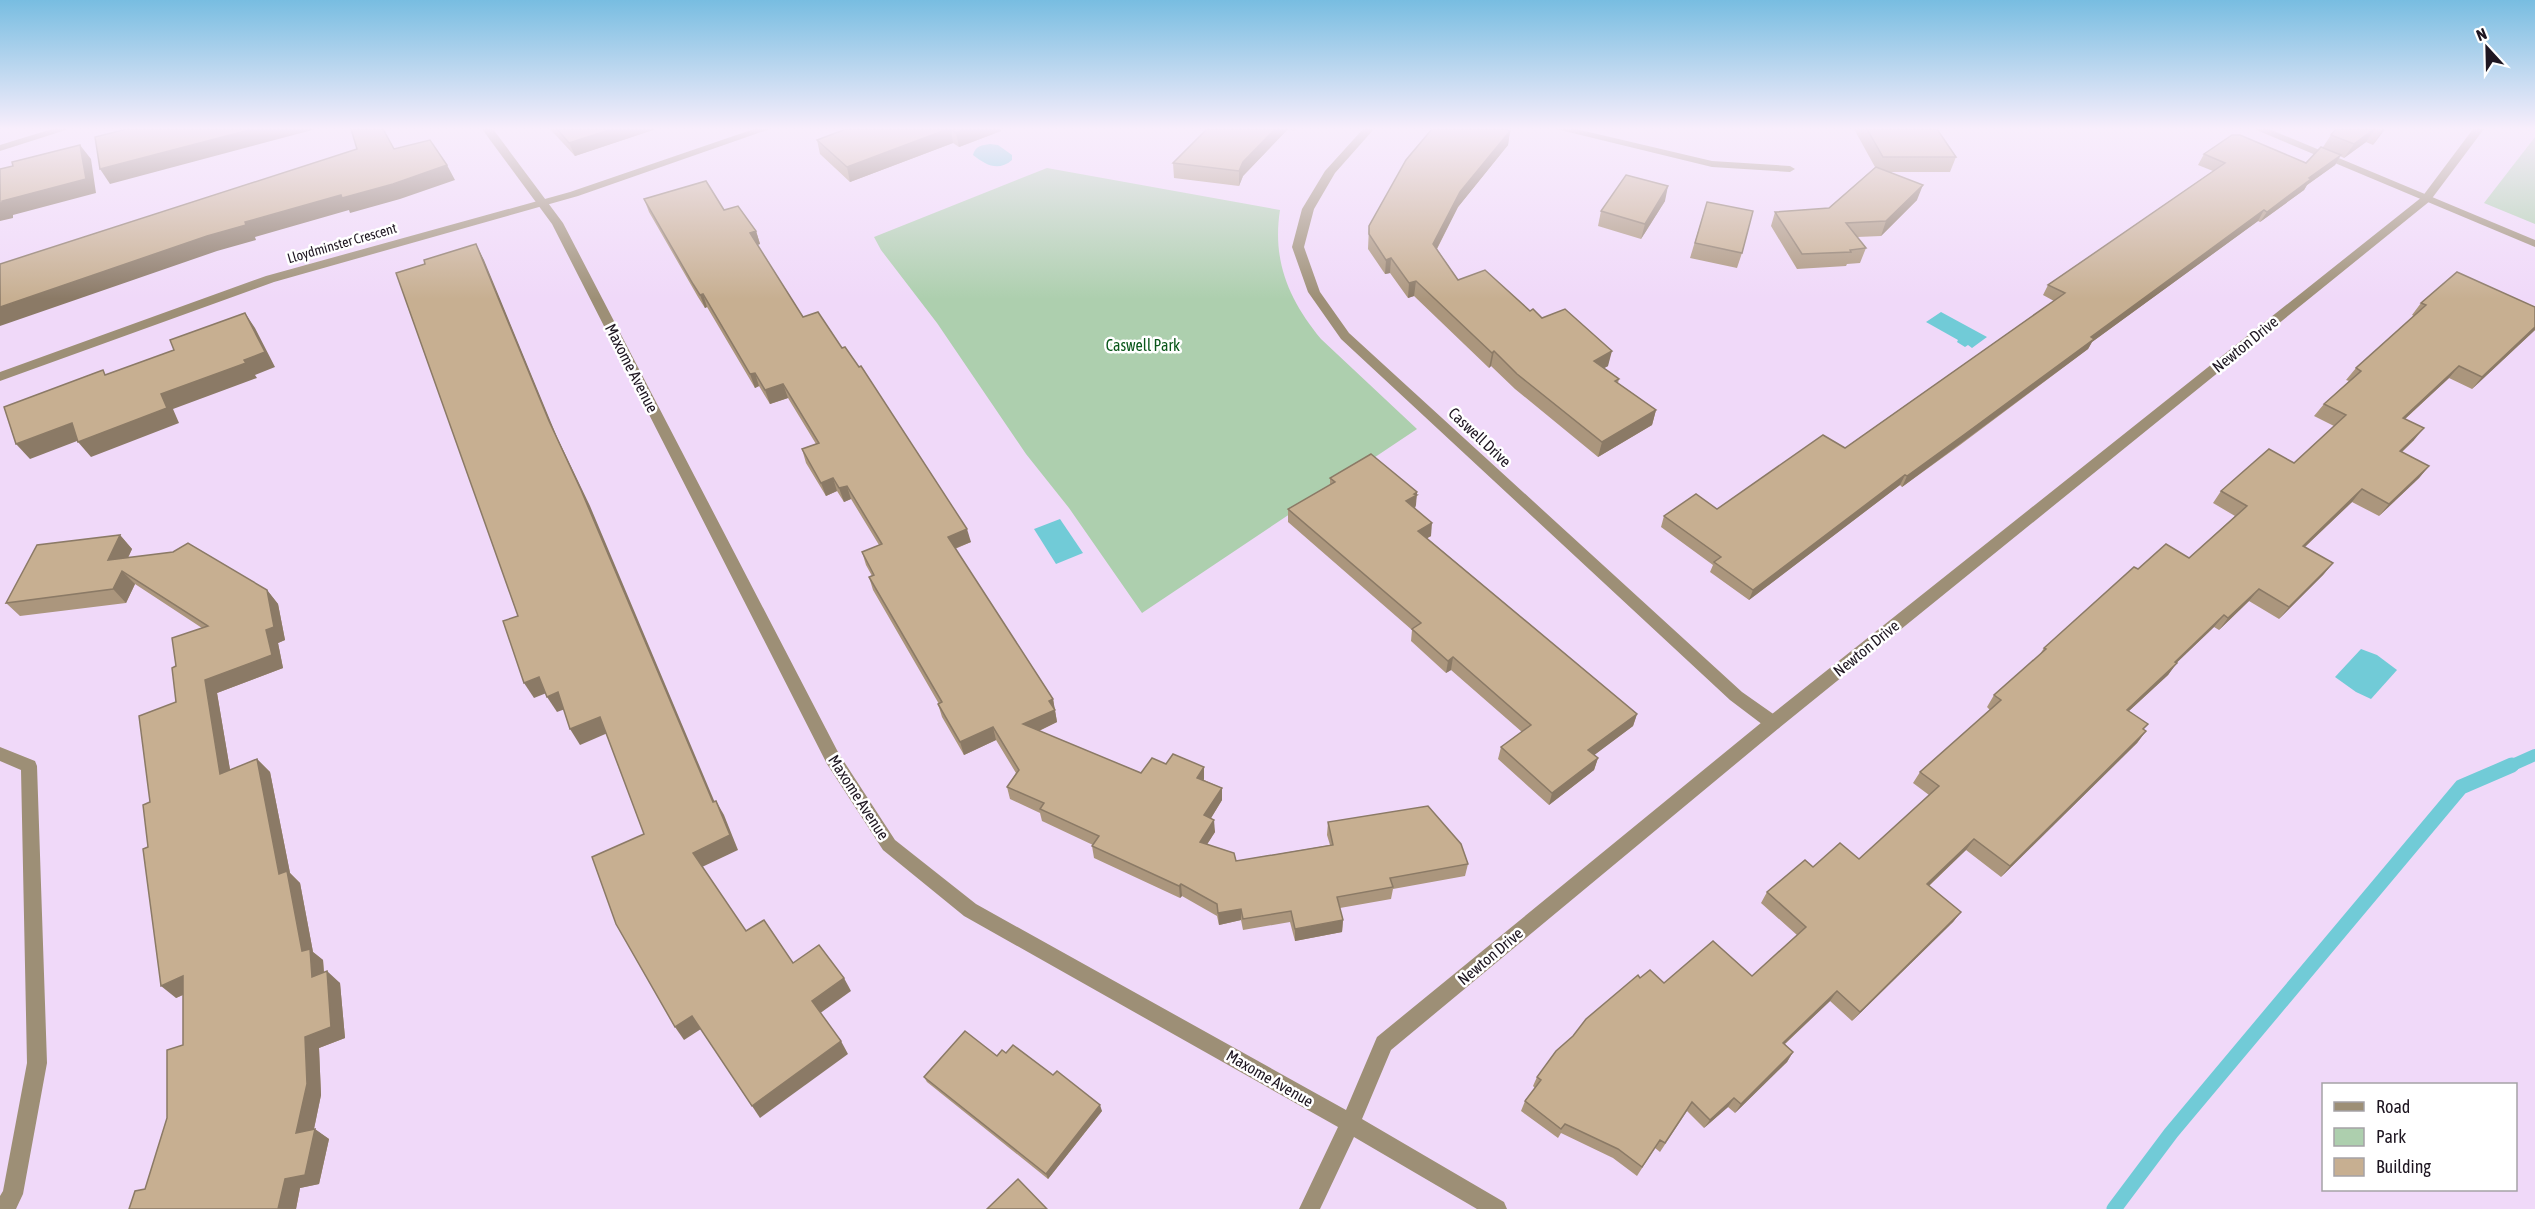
<svg xmlns="http://www.w3.org/2000/svg" width="2535" height="1209" viewBox="0 0 2535 1209" font-family="'Asap Condensed',sans-serif">
<rect width="100%" height="100%" fill="#f0d9f9"/>
<g fill="#adcfae">
<polygon points="2535,137 2535,224 2484,203"/>
<path d="M 1047,168 L 1280,210 C 1272,261 1289,300 1321,339 L 1417,429 L 1142,613 L 1069,508 L 1026,454 L 937,323 L 881,250 L 874,237 Z"/>
</g>
<g fill="#71cbd7">
<path d="M 990,144 L 998,145 L 1012,155 L 1012,160 C 998,172 986,165 973,155 C 975,146 982,145 990,144 Z"/>
<polygon points="1941,312 1987,337 1972,348 1968,345 1965,347 1957,342 1958,340 1926,322"/>
<polygon points="1060,519 1083,553 1056,564 1034,529"/>
<polygon points="2361,649 2377,655 2397,670 2371,699 2356,692 2335,677"/>
</g>
<g fill="none" stroke-linecap="round" stroke-linejoin="round">
<polyline stroke="#71cbd7" stroke-width="12" points="2508,767 2535,755"/>
<polyline stroke="#71cbd7" stroke-width="15" points="2114,1209 2171,1133 2461,787 2512,765"/>
<g fill="#9d8f76" fill-rule="evenodd">
<polygon points="52,129 69,129 0,151 0,145"/>
<polygon points="754,129 770,129 578,196 274,282 0,381 0,372 266,276 570,192"/>
<polygon points="1363,129 1374,129 1335,173 1314,209 1304,247 1320,292 1349,333 1742,692 1779,718 1781,723 1779,728 1773,730 1767,728 1730,700 1341,339 1308,292 1292,247 1302,209 1325,171"/>
<polygon points="1556,129 1576,129 1712,161 1790,166 1795,169 1790,172 1712,167"/>
<polygon points="2254,129 2269,129 2535,240 2535,247"/>
<polygon points="0,747 35,761 37,766 47,1063 23,1194 16,1209 0,1209 0,1196 3,1191 27,1063 21,770 0,761"/>
</g>
<polygon fill="#9d8f76" fill-rule="evenodd" points="482,129 493,129 563,223 839,754 895,840 976,904 1346,1110 1377,1037 1767,718 2422,197 2473,129 2484,129 2430,201 1779,728 1391,1050 1362,1119 1504,1202 1507,1209 1477,1209 1354,1137 1320,1209 1299,1209 1338,1127 964,916 883,850 827,764 552,224"/>
</g>
<g fill="#ab967d">
<polygon points="550,129 656,129 575,156"/>
<polygon points="846,129 1001,129 1001,131 959,147 953,143 850,182 820,154 817,140"/>
<polygon points="1207,129 1296,129 1294,131 1288,129 1243,176 1239,186 1174,178 1173,163"/>
<polygon points="1854,129 1937,129 1956,157 1950,172 1888,172 1917,200 1881,236 1857,237 1866,248 1860,263 1847,264 1846,266 1797,269 1771,226 1775,212 1829,208 1875,167"/>
<polygon points="2336,129 2385,129 2373,145 2366,142 2344,158 2340,156 2335,165 2307,185 2304,190 2260,222 2258,221 2092,342 2088,349 1960,445 1902,487 1900,485 1749,600 1710,572 1713,565 1661,527 1664,516 1717,509 1845,448 2054,301 2043,295 2048,285 2213,171 2198,165 2204,154 2306,163 2323,147 2331,135"/>
<polygon points="1510,131 1508,145 1458,207 1437,249 1458,280 1530,311 1542,318 1608,366 1604,368 1619,379 1618,383 1656,410 1652,425 1598,457 1515,389 1491,366 1489,368 1414,296 1408,298 1390,273 1385,274 1368,249 1369,226"/>
<polygon points="644,199 724,210 756,231 760,244 757,245 803,317 971,542 955,549 1053,699 1057,722 1039,731 1141,773 1166,764 1204,767 1204,780 1222,788 1222,800 1211,818 1215,832 1207,844 1236,861 1330,845 1327,835 1328,822 1468,864 1465,876 1393,889 1391,899 1340,908 1343,920 1342,932 1295,941 1290,922 1243,930 1241,920 1219,925 1217,916 1182,896 1180,898 1094,858 1092,846 1093,845 1042,821 1040,813 1010,799 1007,787 1016,773 996,740 964,755 942,717 938,704 939,704 873,590 869,577 872,576 866,565 862,552 879,545 851,499 844,502 837,491 826,496 806,463 802,449 816,444 788,398 770,404 759,386 755,388 707,307 705,308 698,297 649,212"/>
<polygon points="1665,201 1641,239 1598,226 1601,211"/>
<polygon points="1707,202 1742,253 1737,268 1690,258"/>
<polygon points="2421,303 2535,307 2535,330 2472,389 2449,378 2405,419 2414,440 2402,452 2429,466 2419,478 2379,516 2352,502 2305,547 2333,563 2323,575 2279,619 2249,601 2219,630 2214,627 2176,663 2168,675 2129,711 2143,729 2146,731 2137,743 2001,877 1966,850 1929,886 1961,912 1953,922 1852,1021 1830,1001 1785,1044 1793,1052 1787,1062 1735,1113 1728,1107 1704,1128 1687,1111 1660,1152 1655,1148 1637,1176 1613,1158 1561,1133 1558,1138 1521,1111 1525,1101 1535,1088 1533,1086 1537,1077 1640,978 1664,983 1752,976 1797,935 1761,903 1767,892 1813,867 1859,859 1929,795 1913,783 1920,772 1990,710 1987,707 1994,695 2040,654 2044,648 2138,569 2189,558 2235,516 2213,503 2221,491 2294,463 2334,426 2314,416 2324,404 2349,381 2346,380 2356,368 2414,316 2412,315"/>
<polygon points="1330,478 1417,492 1415,508 1431,536 1427,538 1637,714 1633,726 1594,755 1598,758 1594,770 1549,805 1498,759 1501,747 1522,732 1451,670 1446,673 1411,641 1412,630 1288,522 1288,509 1330,485"/>
<polygon points="120,535 132,549 128,558 267,590 278,604 285,640 278,643 283,668 217,693 230,770 257,759 270,772 290,873 300,883 313,952 323,960 324,973 340,983 345,1038 319,1048 321,1095 314,1129 329,1139 319,1184 300,1188 296,1209 129,1209 145,1189 167,1118 183,1045 183,995 176,998 148,847 150,802 176,702 176,666 202,628 135,584 126,603 20,616 6,603"/>
<polygon points="1006,1053 1053,1075 1102,1111 1048,1179 927,1082 924,1077"/>
</g>
<g fill="#8b7a66">
<polygon points="253,129 316,129 110,184 100,169"/>
<polygon points="612,129 656,129 575,156 569,143"/>
<polygon points="948,129 951,129 953,143 850,182 847,167"/>
<polygon points="965,129 1001,129 1001,131 959,147 956,133"/>
<polygon points="1275,129 1288,129 1243,176 1239,186 1239,171 1243,162"/>
<polygon points="2374,129 2375,129 2366,142 2344,158 2354,144"/>
<polygon points="2383,129 2385,129 2373,145"/>
<polygon points="1510,131 1508,145 1458,207 1432,258 1433,244 1460,192"/>
<polygon points="80,145 91,159 96,193 13,215 13,218 0,221 0,203 2,201"/>
<polygon points="2341,155 2335,165 2307,185 2304,190 2260,222 2267,212 2309,178"/>
<polygon points="447,165 455,180 400,199 350,213 349,210 255,237 256,240 217,251 0,326 0,307 245,222"/>
<polygon points="1923,185 1917,200 1881,236 1886,221"/>
<polygon points="1668,186 1665,201 1641,239 1645,224"/>
<polygon points="2264,210 2258,221 2092,342 2088,349 1902,487 1907,476 2091,337"/>
<polygon points="756,231 760,244 754,246 750,233"/>
<polygon points="476,244 484,260 557,437 590,506 721,817 713,802 549,421"/>
<polygon points="1391,258 1390,273 1385,274 1386,260"/>
<polygon points="1416,281 1414,296 1408,298 1409,283"/>
<polygon points="703,294 707,307 705,308 700,295"/>
<polygon points="245,313 255,328 275,367 255,375 257,378 173,409 179,423 91,457 78,442 161,394 244,360"/>
<polygon points="2535,327 2535,330 2472,389 2482,377"/>
<polygon points="1494,351 1491,366 1489,368 1492,353"/>
<polygon points="1612,351 1608,366 1590,376 1594,361"/>
<polygon points="2459,366 2449,378 2393,430 2403,418"/>
<polygon points="755,373 759,386 755,388 750,374"/>
<polygon points="783,384 788,398 770,404 765,390"/>
<polygon points="1656,410 1652,425 1598,457 1602,442"/>
<polygon points="72,423 85,438 30,459 16,444"/>
<polygon points="2424,428 2414,440 2390,463 2400,451"/>
<polygon points="2429,466 2419,478 2379,516 2389,504"/>
<polygon points="1905,475 1900,485 1749,600 1753,590"/>
<polygon points="833,478 837,491 826,496 821,483"/>
<polygon points="847,486 851,499 844,502 839,488"/>
<polygon points="2362,489 2352,502 2293,558 2303,546"/>
<polygon points="1417,492 1416,505 1415,508 1406,501"/>
<polygon points="1432,523 1431,536 1417,544 1418,531"/>
<polygon points="967,529 971,542 951,550 948,537"/>
<polygon points="120,535 132,549 120,574 108,560"/>
<polygon points="2333,563 2323,575 2279,619 2289,607"/>
<polygon points="122,571 135,584 126,603 113,589"/>
<polygon points="2259,589 2249,601 2219,630 2228,618"/>
<polygon points="267,590 278,604 285,640 278,643 283,668 217,693 233,787 220,774 205,680 266,630"/>
<polygon points="2224,615 2214,627 2165,674 2175,662"/>
<polygon points="1453,657 1451,670 1446,673 1448,661"/>
<polygon points="2177,663 2168,675 2118,721 2127,710"/>
<polygon points="539,677 549,692 534,698 524,683"/>
<polygon points="558,692 568,708 557,712 547,697"/>
<polygon points="1053,699 1057,722 1026,737 1023,724 1049,701"/>
<polygon points="1637,714 1633,726 1585,762 1588,750"/>
<polygon points="600,717 610,732 580,745 570,729"/>
<polygon points="993,727 996,740 964,755 960,742"/>
<polygon points="2146,731 2137,743 2001,877 2010,866"/>
<polygon points="1598,758 1594,770 1549,805 1552,793"/>
<polygon points="257,759 270,772 290,873 300,883 313,952 323,960 325,989 312,977 302,951 279,874"/>
<polygon points="1204,767 1204,779 1198,790 1197,778"/>
<polygon points="1222,788 1222,800 1205,828 1204,815"/>
<polygon points="716,801 724,815 738,850 702,867 693,853"/>
<polygon points="1214,820 1215,832 1201,854 1200,842"/>
<polygon points="1974,839 1966,850 1919,895 1927,884"/>
<polygon points="1181,884 1182,896 1180,898 1179,886"/>
<polygon points="1241,909 1241,920 1219,925 1218,913"/>
<polygon points="1961,912 1953,922 1852,1021 1860,1012"/>
<polygon points="1343,920 1342,932 1295,941 1295,929"/>
<polygon points="327,971 340,983 345,1038 319,1048 321,1095 311,1143 296,1133 305,1037"/>
<polygon points="183,976 198,988 176,998 161,986"/>
<polygon points="844,978 851,991 819,1014 812,1001"/>
<polygon points="1837,991 1830,1001 1776,1052 1783,1043"/>
<polygon points="692,1016 701,1029 684,1040 675,1027"/>
<polygon points="841,1041 848,1054 760,1118 752,1106"/>
<polygon points="1793,1052 1787,1062 1735,1113 1741,1104"/>
<polygon points="1734,1098 1728,1107 1704,1128 1710,1120"/>
<polygon points="1100,1105 1102,1111 1048,1179 1046,1174"/>
<polygon points="315,1129 329,1139 319,1184 300,1188 296,1209 278,1209 285,1179"/>
</g>
<g fill="#c7af91" stroke="#8b7a66" stroke-width="1.5">
<polygon points="127,129 253,129 100,169 95,137"/>
<polygon points="351,129 383,129 394,149 430,140 447,165 393,184 342,198 341,195 245,222 246,225 207,236 0,307 0,264 357,149"/>
<polygon points="557,129 612,129 569,143"/>
<polygon points="846,129 948,129 847,167 817,140"/>
<polygon points="952,129 965,129 956,133"/>
<polygon points="1207,129 1275,129 1243,162 1239,171 1173,163"/>
<polygon points="1432,129 1504,129 1510,131 1460,192 1433,244 1458,280 1485,270 1530,311 1533,309 1542,318 1565,309 1612,351 1594,361 1619,379 1615,381 1656,410 1602,442 1517,374 1494,351 1492,353 1416,281 1409,283 1391,258 1386,260 1369,234 1369,226 1406,160"/>
<polygon points="1867,129 1937,129 1956,157 1883,157"/>
<polygon points="2336,129 2374,129 2354,144 2331,135"/>
<polygon points="2232,135 2240,135 2306,163 2321,147 2341,155 2309,178 2311,179 2267,212 2264,210 2091,337 2094,339 1965,434 1907,476 1905,475 1753,590 1714,562 1721,557 1664,516 1696,494 1717,509 1823,435 1845,448 2065,293 2048,285 2225,163 2204,154"/>
<polygon points="80,145 86,179 2,201 2,203 0,203 0,169 13,166 12,162"/>
<polygon points="1876,167 1923,185 1886,221 1846,223 1866,248 1850,250 1851,252 1802,254 1775,212 1829,208"/>
<polygon points="1626,175 1668,186 1645,224 1601,211"/>
<polygon points="706,181 724,210 738,206 756,231 750,233 803,317 818,312 842,348 845,347 859,367 861,366 967,529 948,537 1053,699 1049,701 1055,710 1023,724 1141,773 1152,758 1166,764 1173,754 1204,767 1197,778 1222,788 1204,815 1214,820 1200,842 1234,853 1236,861 1333,845 1328,822 1428,806 1461,844 1468,864 1390,878 1393,887 1337,897 1343,920 1295,929 1291,911 1243,919 1241,909 1218,913 1217,904 1181,884 1179,886 1092,846 1099,836 1040,809 1044,803 1007,787 1019,770 993,727 960,742 938,704 942,702 869,577 874,575 862,552 882,544 847,486 839,488 833,478 821,483 802,449 819,443 783,384 765,390 755,373 750,374 703,294 700,295 693,284 644,199"/>
<polygon points="1707,202 1753,211 1742,253 1695,243"/>
<polygon points="476,244 549,421 581,490 713,802 716,801 730,835 693,853 746,931 764,920 793,963 819,945 844,978 812,1001 841,1041 752,1106 692,1016 675,1027 616,924 592,857 644,834 600,717 570,729 558,692 547,697 539,677 524,683 503,621 518,616 396,273 425,264 424,260"/>
<polygon points="2457,272 2535,307 2535,327 2482,377 2459,366 2403,418 2424,428 2400,451 2429,466 2389,504 2362,489 2303,546 2333,563 2289,607 2259,589 2228,618 2224,615 2175,662 2177,663 2127,710 2148,724 2143,729 2146,731 2010,866 1974,839 1927,884 1961,912 1860,1012 1837,991 1783,1043 1793,1052 1741,1104 1734,1098 1710,1120 1692,1102 1665,1143 1660,1140 1642,1167 1618,1149 1565,1124 1561,1129 1525,1101 1541,1080 1537,1077 1556,1051 1573,1036 1586,1019 1638,975 1640,978 1650,970 1664,983 1713,941 1752,976 1806,927 1767,892 1805,860 1813,867 1840,843 1859,859 1939,786 1920,772 2001,700 1994,695 2046,649 2044,648 2134,567 2138,569 2166,544 2189,558 2247,506 2221,491 2269,449 2294,463 2346,415 2324,404 2361,371 2356,368 2426,305 2421,303"/>
<polygon points="245,313 265,352 244,360 246,363 161,394 167,408 78,442 72,423 16,444 4,407 103,370 105,375 174,350 170,340"/>
<polygon points="1371,454 1417,492 1414,494 1417,495 1406,501 1432,523 1418,531 1637,714 1588,750 1598,758 1552,793 1501,747 1531,725 1453,657 1448,661 1412,629 1421,623 1288,509 1335,482 1330,478"/>
<polygon points="120,535 108,560 173,552 188,543 267,590 274,627 266,630 272,655 205,680 220,774 257,759 279,874 287,871 302,951 310,949 312,977 327,971 331,1027 305,1037 307,1084 296,1133 315,1129 305,1175 285,1179 278,1209 129,1209 135,1191 145,1189 167,1118 167,1050 183,1045 183,976 161,986 143,849 148,847 143,805 150,802 139,716 176,702 172,668 176,666 172,638 208,626 122,571 113,589 6,603 37,545"/>
<polygon points="965,1031 997,1056 1002,1050 1006,1053 1013,1045 1053,1075 1057,1071 1100,1105 1046,1174 924,1077"/>
<polygon points="1018,1179 1047,1209 987,1209"/>
</g>
<linearGradient id="sky" x2="0" y2="1"><stop stop-color="#78bde1"/><stop offset="0.43" stop-color="#f8eefc"/><stop offset="1" stop-color="#f8eefc" stop-opacity="0"/></linearGradient>
<rect width="2535" height="299" fill="url(#sky)"/>
<g text-anchor="middle" stroke-width="5" stroke-linejoin="round" paint-order="stroke">
<g font-size="14" fill="#1e1621" stroke="#fff">
<text transform="translate(342 243) rotate(-16)" y="5">Lloydminster Crescent</text>
</g>
<g font-size="16" fill="#1e1621" stroke="#fff">
<text transform="translate(2245 344) rotate(-39)" y="6">Newton Drive</text>
<text transform="translate(632 368) rotate(63)" y="6">Maxome Avenue</text>
<text transform="translate(1480 437) rotate(43)" y="6">Caswell Drive</text>
<text transform="translate(1866 648) rotate(-39)" y="6">Newton Drive</text>
<text transform="translate(859 797) rotate(57)" y="6">Maxome Avenue</text>
<text transform="translate(1490 956) rotate(-40)" y="6">Newton Drive</text>
<text transform="translate(1270 1078) rotate(30)" y="6">Maxome Avenue</text>
</g>
<g font-size="16" fill="#0a571a" stroke="#fff">
<text x="1143" y="351">Caswell Park</text>
</g>
</g>
<rect x="2322" y="1083" width="195" height="108" fill="#ffffff" stroke="#a5a2a6" stroke-width="1.5"/>
<rect x="2334" y="1102" width="30" height="9" fill="#9d8f76" stroke="#a5a2a6" stroke-width="1.5"/>
<text x="2376" y="1113" font-size="18" fill="#1e1621">Road</text>
<rect x="2334" y="1128" width="30" height="18" fill="#adcfae" stroke="#a5a2a6" stroke-width="1.5"/>
<text x="2376" y="1143" font-size="18" fill="#1e1621">Park</text>
<rect x="2334" y="1158" width="30" height="18" fill="#c7af91" stroke="#a5a2a6" stroke-width="1.5"/>
<text x="2376" y="1173" font-size="18" fill="#1e1621">Building</text>
<g transform="translate(2487 48) rotate(338)" stroke="#ffffff" stroke-width="4.5" paint-order="stroke">
<path d="M0-4.5L10 22L0 15L-10 22Z" fill="#1e1621"/>
<text y="-9" font-size="16" font-weight="bold" text-anchor="middle" fill="#1e1621">N</text>
</g>
</svg>
